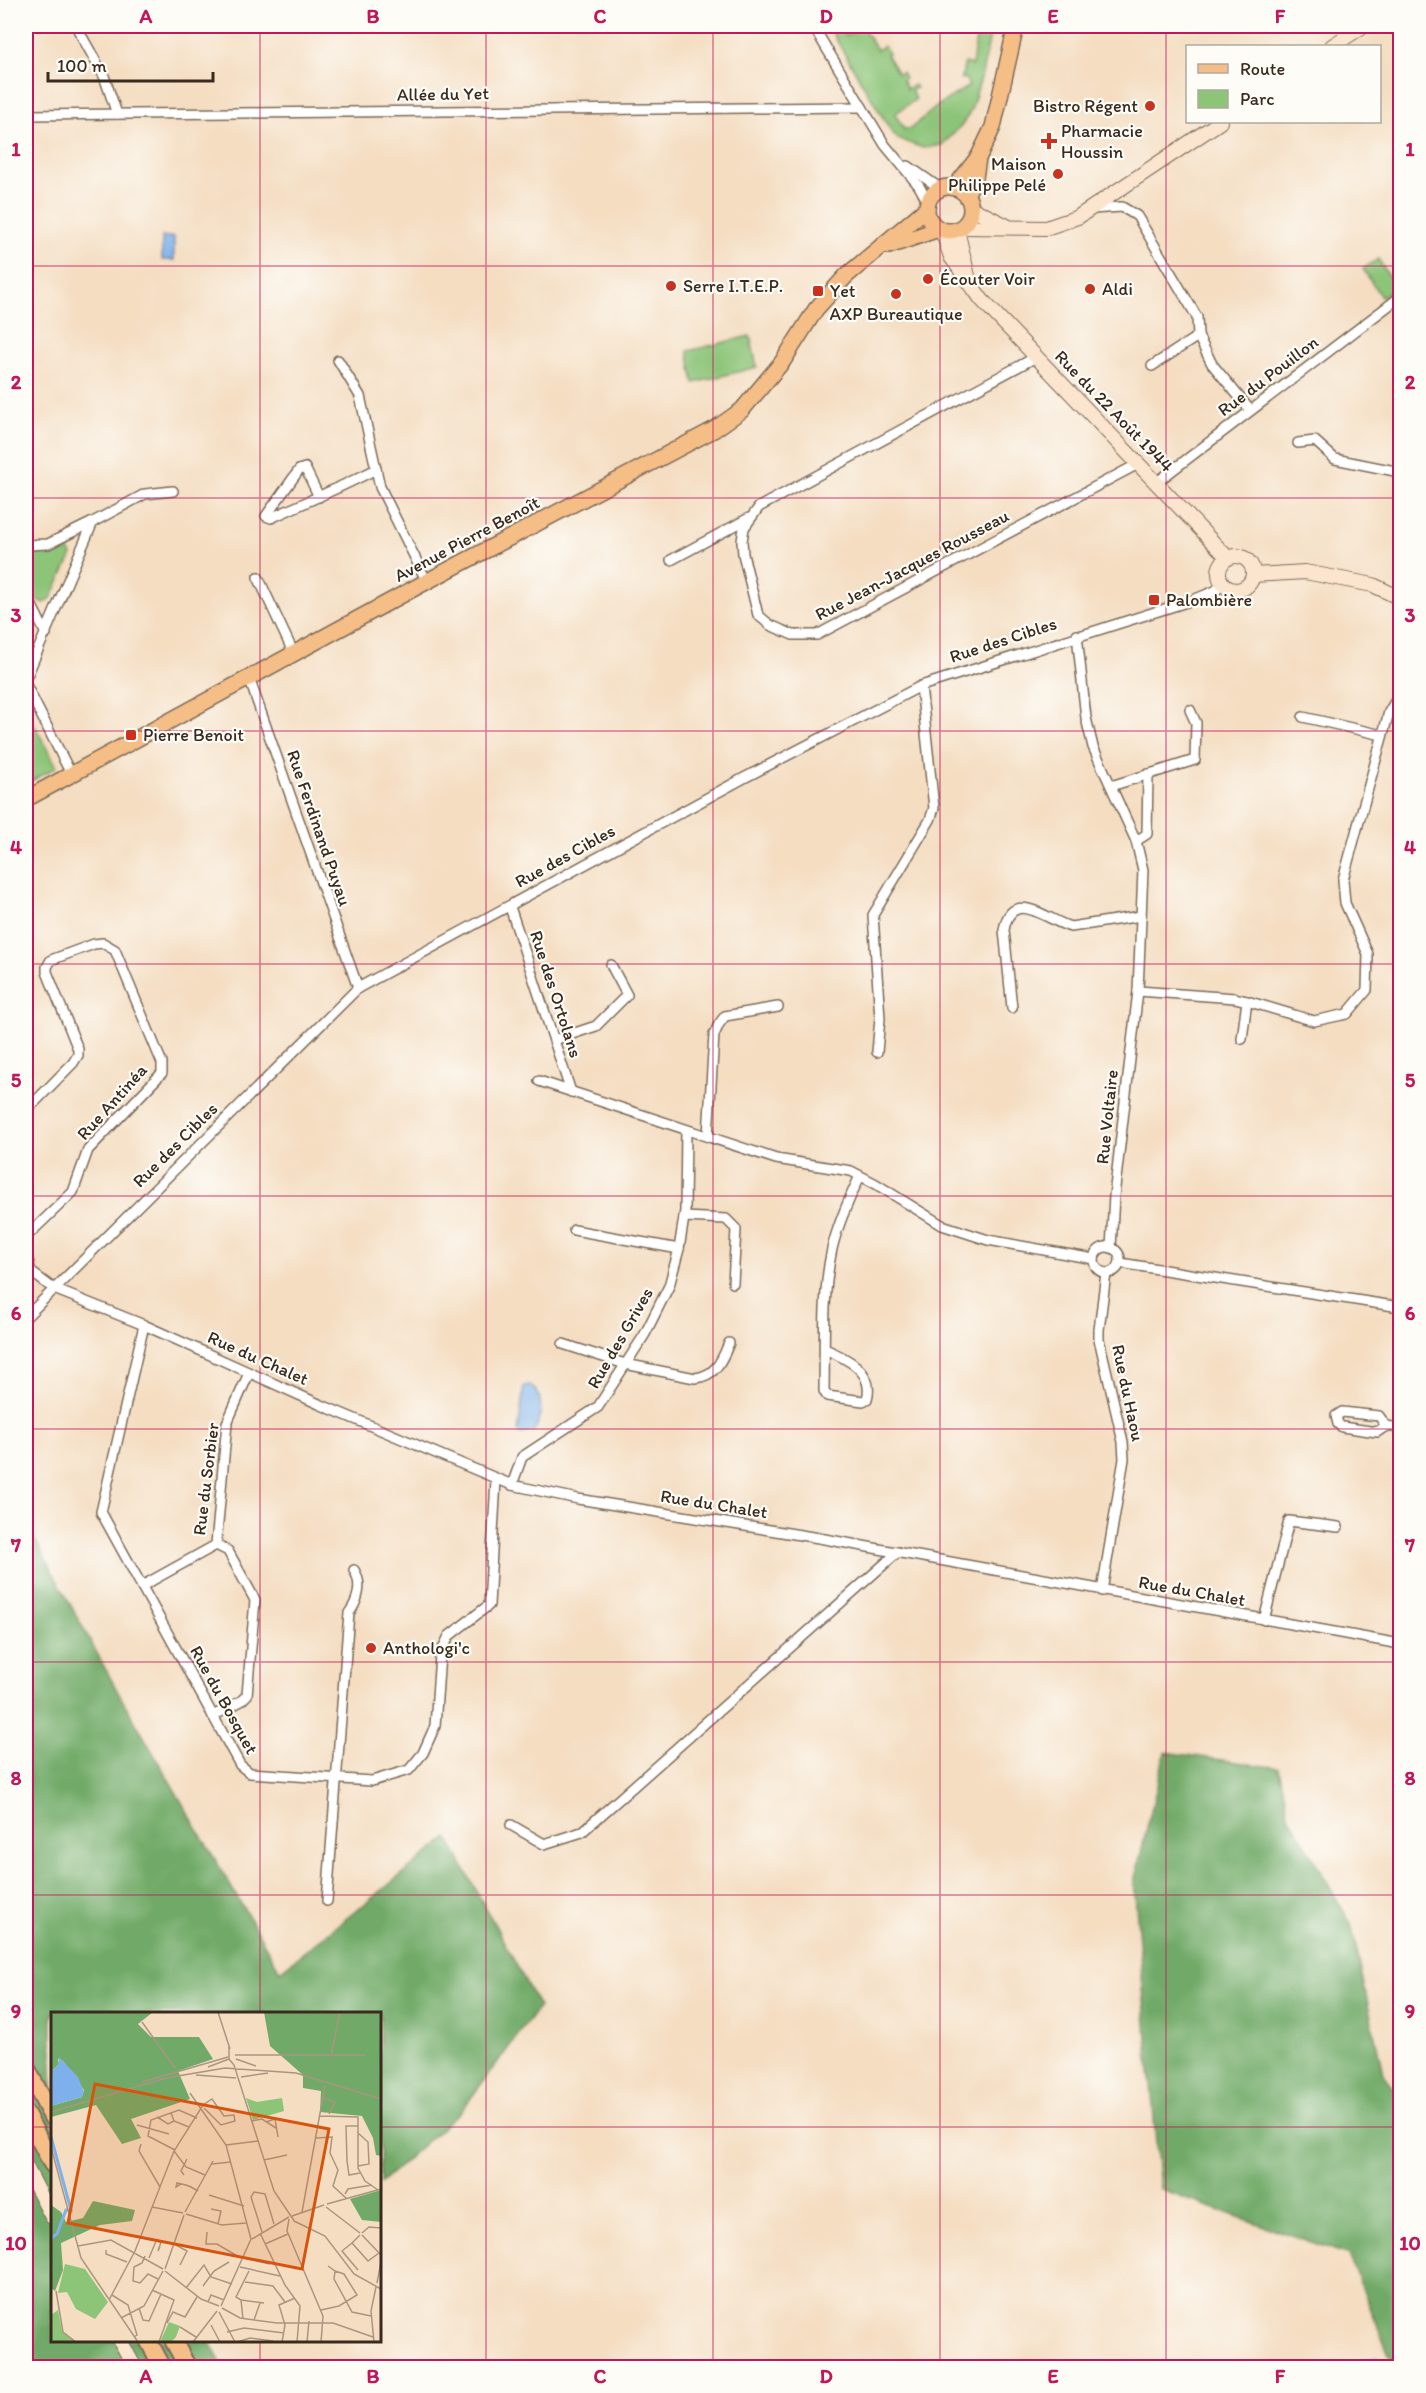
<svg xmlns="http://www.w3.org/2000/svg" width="1426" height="2393" viewBox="0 0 1426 2393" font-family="Itim,sans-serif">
<rect width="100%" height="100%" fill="#fdfcf7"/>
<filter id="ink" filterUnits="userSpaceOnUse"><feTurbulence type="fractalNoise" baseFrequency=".0167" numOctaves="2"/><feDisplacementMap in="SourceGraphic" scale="12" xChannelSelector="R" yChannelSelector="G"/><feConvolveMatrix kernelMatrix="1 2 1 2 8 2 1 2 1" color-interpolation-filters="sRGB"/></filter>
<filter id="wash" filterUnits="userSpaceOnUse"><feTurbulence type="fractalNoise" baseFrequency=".008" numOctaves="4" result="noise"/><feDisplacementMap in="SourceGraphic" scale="24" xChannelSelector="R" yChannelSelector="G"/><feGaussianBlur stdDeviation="1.35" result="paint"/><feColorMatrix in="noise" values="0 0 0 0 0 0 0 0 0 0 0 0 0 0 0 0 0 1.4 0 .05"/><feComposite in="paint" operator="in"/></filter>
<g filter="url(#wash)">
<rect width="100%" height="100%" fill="#f4ddc1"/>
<g fill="#8cc478" stroke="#64774b" stroke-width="1.5">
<polygon points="828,26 842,26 840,27 846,36 864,26 863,28 877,50 884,46 888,53 886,54 898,74 902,72 905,78 902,80 907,89 914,85 916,88 911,91 916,99 895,114 904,129 910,129 940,104 969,86 965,78 961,79 965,63 972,65 977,31 980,31 981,26 992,26 982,74 971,110 962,125 942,145 923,148 898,139 891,131"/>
<polygon points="1378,259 1396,288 1381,297 1363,269"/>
<polygon points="750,336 757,367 694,383 688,351"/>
<path d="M 67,547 L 72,555 L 51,598 L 44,603 C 23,596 25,572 26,554 Z"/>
<polygon points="26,710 57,767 26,784"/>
</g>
<g fill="#71aa68" stroke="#566a43" stroke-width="1.5">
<polygon points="26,1523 123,1701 280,1971 448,1838 539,2007 462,2110 380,2183 380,2014 52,2014 52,2340 209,2341 223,2367 26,2367"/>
<polygon points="1165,1752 1279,1768 1288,1814 1351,1924 1383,2074 1400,2097 1400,2367 1394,2367 1349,2255 1160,2190 1134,1882"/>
</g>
<g fill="#7eb1eb" stroke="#5c6e84" stroke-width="1.5">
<rect x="162" y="237" width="12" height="23"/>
<path d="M 530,1385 C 545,1394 542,1418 534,1431 L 521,1434 L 518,1432 L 524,1386 Z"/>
</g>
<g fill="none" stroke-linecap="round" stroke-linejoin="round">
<polyline stroke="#7eb1eb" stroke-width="3" points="1343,2368 1377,2357 1387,2368"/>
</g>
</g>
<g filter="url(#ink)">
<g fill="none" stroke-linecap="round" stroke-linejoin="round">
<g stroke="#7c6957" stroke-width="12">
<g id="street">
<polyline points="76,26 104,76 117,114"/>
<polyline points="813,26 885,145 919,186 928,202"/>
<polyline points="26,115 862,107"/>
<polyline points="908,166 941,189"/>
<polyline points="1091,209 1122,207 1137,216 1197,317 1198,336 1212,364 1250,410"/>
<polyline points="1036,357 759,507 744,528 742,541 743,554 758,615 770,625 793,635 817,635 1138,464"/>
<polyline points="338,360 360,396 380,487 427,582"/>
<polyline points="1152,366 1198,336"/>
<polyline points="1298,443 1315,441 1335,459 1400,472"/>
<polyline points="1157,482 1400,297"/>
<path d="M 319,497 L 305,468 L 299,470 L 266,516 L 271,518 C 306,502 342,487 376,469"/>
<polyline points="26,545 48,544 93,522 145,494 173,491"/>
<polyline points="671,560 749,518"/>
<polyline points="258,577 294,654"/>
<polyline points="26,594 46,634"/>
<polyline points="1077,635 1086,718 1093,747 1136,841 1143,870 1138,991 1114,1196 1111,1248"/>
<polyline points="26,678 93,522"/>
<polyline points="249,678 358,988"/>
<polyline points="26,685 71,774"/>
<polyline points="1303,717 1382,735"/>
<polyline points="1111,786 1195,760 1196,723 1190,710"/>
<polyline points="1136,841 1147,834 1148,774"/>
<polyline points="510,907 571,1092"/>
<polyline points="1138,991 1235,998 1247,1001 1242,1039"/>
<polyline points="1247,1001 1314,1021 1347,1014 1367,990 1368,954 1345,903 1343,880 1389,712 1400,693"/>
<path d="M 1012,1008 L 1004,930 C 1011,885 1051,923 1071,927 L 1141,916"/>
<polyline points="554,1040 596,1026 627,995 611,965"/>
<polyline points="877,1052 880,1018 873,915 930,820 934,808 921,686"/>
<polyline points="539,1081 776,1159 851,1171 876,1184 942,1225 988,1240 1094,1259"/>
<polyline points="26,1111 73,1063 78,1055 78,1049 47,972 47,967 51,960 94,944 103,943 115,950 162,1063 162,1073 88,1150 73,1192 27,1236 26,1241"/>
<polyline points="708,1136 714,1035 719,1024 725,1016 778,1007"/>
<polyline points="684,1217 726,1219 736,1229 733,1283"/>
<polyline points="574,1230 679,1249"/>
<circle cx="1107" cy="1260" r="13"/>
<polyline points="26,1252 31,1272"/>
<polyline points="1120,1263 1400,1307"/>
<polyline points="26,1276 31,1272 54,1289 144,1325 319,1404 512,1485 578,1499 819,1538 1400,1644"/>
<polyline points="26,1317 358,988 744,778 921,686 1193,600 1215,591 1223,584"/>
<polyline points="144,1325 101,1512 240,1765 250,1773 372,1781 409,1770 423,1753 435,1726 440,1655 449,1636 489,1605 496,1480"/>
<path d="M 563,1344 L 625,1364 L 695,1378 C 716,1376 722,1360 729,1343"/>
<path d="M 825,1349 C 846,1358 875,1371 867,1399 L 863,1401 L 827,1396 L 824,1391 C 825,1345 822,1294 832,1249 C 838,1223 849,1199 860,1176"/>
<polyline points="1386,1426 1379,1416 1342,1412 1336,1416 1338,1424 1342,1427 1377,1432 1386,1426 1400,1428"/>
<polyline points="512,1485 522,1457 598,1407 645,1334 669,1286 679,1249 685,1211 686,1130"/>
<polyline points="142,1586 216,1545 227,1423 249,1373"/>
<polyline points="1102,1591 1124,1459 1123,1442 1099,1339 1099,1330 1106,1273"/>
<polyline points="1264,1620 1289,1521 1338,1527"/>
<polyline points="213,1716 241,1701 247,1695 255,1600 228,1551 216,1545"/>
<polyline points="511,1825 544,1844 582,1832 898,1552"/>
<path d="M 327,1901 L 349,1613 C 358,1601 363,1584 354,1570"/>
</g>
</g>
<g stroke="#7c6957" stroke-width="16">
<g id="secondary">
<polyline points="1332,46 1363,26"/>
<polyline points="971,208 1007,226"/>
<polyline points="963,227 1046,228 1078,217 1220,122"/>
<polyline points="942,230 951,257 982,300 1228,558"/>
<polyline points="957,230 968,276"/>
<circle cx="1236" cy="573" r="17"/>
<polyline points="1253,575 1305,572 1373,585 1400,598"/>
<polyline points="26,2167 52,2217"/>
<polyline points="120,2340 135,2368"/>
</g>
</g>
<g stroke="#7c6957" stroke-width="18">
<g id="primary">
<circle cx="949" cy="209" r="22"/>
<polyline points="954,188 979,156 993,127 1016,26"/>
<polyline points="966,195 975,178 978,158"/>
<polyline points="889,246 939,229"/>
<polyline points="26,799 422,584 715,429 742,410 783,361 816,309 846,276 927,208"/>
</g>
</g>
<g stroke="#7c6957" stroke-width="20">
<g id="highway">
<polyline points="26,2067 52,2117"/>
<polyline points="26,2114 52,2164"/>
<polyline points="148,2340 163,2368"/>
<polyline points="173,2340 188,2368"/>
</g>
</g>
<use href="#street" stroke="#fff" stroke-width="9"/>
<use href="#secondary" stroke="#fbe5cf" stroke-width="14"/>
<use href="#primary" stroke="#f6be87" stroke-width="15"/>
<use href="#highway" stroke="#f6be87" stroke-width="16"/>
</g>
</g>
<path fill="none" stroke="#c2185b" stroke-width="1.5" stroke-opacity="0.55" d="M 260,26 L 260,2014M 486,26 L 486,2368M 713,26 L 713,2368M 940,26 L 940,2368M 1166,26 L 1166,2368M 26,266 L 1400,266M 26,498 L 1400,498M 26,731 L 1400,731M 26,964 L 1400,964M 26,1196 L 1400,1196M 26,1429 L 1400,1429M 26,1662 L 1400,1662M 26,1895 L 1400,1895M 26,2127 L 52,2127M 380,2127 L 1400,2127M 260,2340 L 260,2368"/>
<g fill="#c8321e" stroke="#fdfcf7" stroke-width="2">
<circle cx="1150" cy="106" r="6"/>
<path d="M1046 132h6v6h6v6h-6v6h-6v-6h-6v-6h6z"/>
<circle cx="1058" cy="174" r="6"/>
<circle cx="928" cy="279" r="6"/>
<circle cx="671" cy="286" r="6"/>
<circle cx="1090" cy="289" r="6"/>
<rect x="812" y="285" width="12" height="12" rx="3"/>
<circle cx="896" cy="294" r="6"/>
<rect x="1148" y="594" width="12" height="12" rx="3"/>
<rect x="125" y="729" width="12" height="12" rx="3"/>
<circle cx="371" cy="1648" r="6"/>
</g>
<g text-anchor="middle" stroke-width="4.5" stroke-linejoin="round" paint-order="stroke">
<g font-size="18" fill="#3b2a1e" stroke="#fdfcf7">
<text transform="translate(443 94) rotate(-1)" y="6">Allée du Yet</text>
<text transform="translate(1268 376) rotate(-37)" y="6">Rue du Pouillon</text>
<text transform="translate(1114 411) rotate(46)" y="6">Rue du 22 Août 1944</text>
<text transform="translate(467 539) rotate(-28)" y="6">Avenue Pierre Benoît</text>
<text transform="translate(912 565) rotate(-28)" y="6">Rue Jean-Jacques Rousseau</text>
<text transform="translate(1003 640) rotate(-18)" y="6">Rue des Cibles</text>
<text transform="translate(319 828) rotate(71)" y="6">Rue Ferdinand Puyau</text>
<text transform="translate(565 856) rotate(-29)" y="6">Rue des Cibles</text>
<text transform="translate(556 994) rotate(72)" y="6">Rue des Ortolans</text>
<text transform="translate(112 1102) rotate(-48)" y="6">Rue Antinéa</text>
<text transform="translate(1107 1117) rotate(-84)" y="6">Rue Voltaire</text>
<text transform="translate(175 1145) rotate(-45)" y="6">Rue des Cibles</text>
<text transform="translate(620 1338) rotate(-60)" y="6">Rue des Grives</text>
<text transform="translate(258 1358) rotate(24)" y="6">Rue du Chalet</text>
<text transform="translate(1128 1393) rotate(78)" y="6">Rue du Haou</text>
<text transform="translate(206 1479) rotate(-83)" y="6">Rue du Sorbier</text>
<text transform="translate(714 1504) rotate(9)" y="6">Rue du Chalet</text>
<text transform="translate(1192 1591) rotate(10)" y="6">Rue du Chalet</text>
<text transform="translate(224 1700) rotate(61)" y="6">Rue du Bosquet</text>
</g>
<g font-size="18" fill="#3b2a1e" stroke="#fdfcf7" text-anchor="start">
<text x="1138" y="112" text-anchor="end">Bistro Régent</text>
<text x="1061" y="137">Pharmacie<tspan x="1061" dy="21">Houssin</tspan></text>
<text x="1046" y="170" text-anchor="end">Maison<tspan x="1046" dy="21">Philippe Pelé</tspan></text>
<text x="940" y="285">Écouter Voir</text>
<text x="683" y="292">Serre I.T.E.P.</text>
<text x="1102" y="295">Aldi</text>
<text x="830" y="297">Yet</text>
<text x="896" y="320" text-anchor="middle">AXP Bureautique</text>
<text x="1166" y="606">Palombière</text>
<text x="143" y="741">Pierre Benoit</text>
<text x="383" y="1654">Anthologi'c</text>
</g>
</g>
<g transform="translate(51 2012)">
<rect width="330" height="330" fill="#f4ddc1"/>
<path d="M 195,86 L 206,90 L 231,86 L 233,99 L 202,108 ZM 14,252 L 34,257 L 57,290 L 44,307 L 25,297 L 16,280 L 7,281 ZM 7,298 L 11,319 L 24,330 L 0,330 L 0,303 ZM 118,310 L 129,314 L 125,325 L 120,330 L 109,330 Z" fill="#8cc478"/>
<path d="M 0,0 L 102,0 L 87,12 L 100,25 L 148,25 L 162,47 L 127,59 L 139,87 L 80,107 L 90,126 L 71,132 L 45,93 L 0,105 L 0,94 L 31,85 L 33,78 L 12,49 L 7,47 L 8,52 L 0,60 ZM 213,0 L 330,0 L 330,144 L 325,143 L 322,126 L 311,104 L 269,100 L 270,79 L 252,76 L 252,63 L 219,34 ZM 330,178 L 330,210 L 311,208 L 299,187 ZM 42,189 L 84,198 L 81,209 L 49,213 L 10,231 L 12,258 L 4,279 L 0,276 L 0,193 L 10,200 L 15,210 L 32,206 Z" fill="#71aa68"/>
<path d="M 8,45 L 27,65 L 33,80 L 31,85 L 0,94 L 0,60 L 8,52 Z" fill="#7eb1eb"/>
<path fill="none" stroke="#7eb1eb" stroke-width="3" d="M 0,125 L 20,198 L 15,198 L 6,222 L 0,226"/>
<path fill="none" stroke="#aa9580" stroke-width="1.5" d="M 167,0 L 179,37M 91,10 L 124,56M 178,34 L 178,47 L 183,53 L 223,179 L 244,210M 184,43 L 314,43M 280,44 L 289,0M 185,47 L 205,54M 157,55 L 178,47M 145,63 L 185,66M 190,65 L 217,61M 91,70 L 177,45M 139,81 L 175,133 L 200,227 L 170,294M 272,86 L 284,90 L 278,102M 0,100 L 115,66 L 174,56 L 245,61 L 330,87M 120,101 L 123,109 L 138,115M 269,104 L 307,105 L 307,156 L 314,169 L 327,178M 106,105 L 117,112 L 123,109M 201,109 L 211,107 L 225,116M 215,110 L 224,107 L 227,125M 86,113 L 118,122M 307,114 L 295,114 L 296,149 L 298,163 L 309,161M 306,120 L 317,130 L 318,152 L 307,154M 265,126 L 281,125 L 279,141 L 287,158 L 282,174 L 296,187M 90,132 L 88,139 L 109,175M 175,133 L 207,129M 0,135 L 30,246 L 87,330M 124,138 L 97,124 L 100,108 L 128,98 L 146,106M 123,139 L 135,155 L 154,163M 213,148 L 236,143M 161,152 L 180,150M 133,163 L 130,159 L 136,147M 130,172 L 125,175 L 126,171 L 135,173 L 140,175 L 147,179M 294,182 L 297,177 L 321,173M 158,183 L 193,194M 276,192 L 330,177M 101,195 L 132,201M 275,195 L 309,221M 160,197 L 170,199 L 167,212M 134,200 L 162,149M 251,200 L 274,74M 135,202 L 171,213 L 195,211M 241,204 L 273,193M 238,207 L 236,219 L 272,304 L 270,330M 243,209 L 274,224 L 303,262 L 330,277M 156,220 L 155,232 L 166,232 L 188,245 L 219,252M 211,220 L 200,185 L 203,180 L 214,182 L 223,212M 209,221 L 234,273 L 249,294 L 246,330M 311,221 L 318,215 L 330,216M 309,223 L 301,231 L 317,249 L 328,241M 311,223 L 330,243M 201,227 L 238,205M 301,231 L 291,239 L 307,258M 123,232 L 136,239 L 129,253M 214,232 L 237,222M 27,234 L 60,228 L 112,257M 55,238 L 55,242 L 76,250M 94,244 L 91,251 L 83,255 L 82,269 L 89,271 L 97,262 L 107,267M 98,246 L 105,229 L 110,230 L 107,239 L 109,235M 277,254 L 284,259 L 283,267 L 301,300 L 320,304M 189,255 L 229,264M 114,257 L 133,203M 114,259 L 150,287 L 168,294M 194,270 L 222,274 L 234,290M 326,271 L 330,250M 152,274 L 163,259 L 178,250M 135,276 L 153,253 L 160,265 L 181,272M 101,278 L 123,288 L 108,330M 5,279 L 12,320 L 25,330M 61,283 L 77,293 L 86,323 L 83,325M 58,288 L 84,239 L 123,139 L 152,93 L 161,87 L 173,104 L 183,103 L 184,109 L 170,113 L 153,96M 190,288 L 213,291M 157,290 L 160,283 L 173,288M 88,296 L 92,308 L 98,309 L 110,282M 171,296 L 189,306 L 226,311 L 282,311 L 322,325M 270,298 L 288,294 L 306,283 L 293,262 L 284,259M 168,300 L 184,330M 70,306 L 93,294 L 112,259M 192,307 L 190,288 L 185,285 L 198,259M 203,308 L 209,291M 116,311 L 122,300 L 134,305 L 146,285M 160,313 L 169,330M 129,315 L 145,325M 176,320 L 193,316 L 233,321M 142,330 L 166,299M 186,330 L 199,326 L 222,329M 231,330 L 234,313 L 228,293 L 244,286M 256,330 L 258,309M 323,330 L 320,299 L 325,275"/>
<path fill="#d7540e" fill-opacity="0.15" stroke="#d7540e" stroke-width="3" d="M 44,72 L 278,117 L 251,257 L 17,211 Z"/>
<rect width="330" height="330" fill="none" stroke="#3b2a1e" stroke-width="3"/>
</g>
<rect width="1426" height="2393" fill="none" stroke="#fdfcf7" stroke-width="66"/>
<rect x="1186" y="45" width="195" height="78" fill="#fdfcf7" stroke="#afa8a0" stroke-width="1.5"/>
<rect x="1198" y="64" width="30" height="9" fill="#f6be87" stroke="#afa8a0" stroke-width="1.5"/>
<text x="1240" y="75" font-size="18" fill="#3b2a1e">Route</text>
<rect x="1198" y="90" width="30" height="18" fill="#8cc478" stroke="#afa8a0" stroke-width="1.5"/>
<text x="1240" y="105" font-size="18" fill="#3b2a1e">Parc</text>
<path d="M48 72v9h165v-9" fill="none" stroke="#3b2a1e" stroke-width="3"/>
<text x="57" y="72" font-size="18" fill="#3b2a1e" stroke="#fdfcf7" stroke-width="4.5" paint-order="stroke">100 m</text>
<rect x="33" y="33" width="1360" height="2327" fill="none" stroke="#c2185b" stroke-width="2"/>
<g font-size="20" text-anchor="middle" font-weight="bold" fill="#c2185b">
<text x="146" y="23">A</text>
<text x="373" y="23">B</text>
<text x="600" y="23">C</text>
<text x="826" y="23">D</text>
<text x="1053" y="23">E</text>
<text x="1280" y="23">F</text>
<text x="16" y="156">1</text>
<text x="1410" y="156">1</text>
<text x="16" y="389">2</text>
<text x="1410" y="389">2</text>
<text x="16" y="622">3</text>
<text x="1410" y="622">3</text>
<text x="16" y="854">4</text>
<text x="1410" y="854">4</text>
<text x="16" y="1087">5</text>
<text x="1410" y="1087">5</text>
<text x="16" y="1320">6</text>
<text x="1410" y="1320">6</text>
<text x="16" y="1552">7</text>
<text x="1410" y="1552">7</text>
<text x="16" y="1785">8</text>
<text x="1410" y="1785">8</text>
<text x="16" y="2018">9</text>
<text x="1410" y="2018">9</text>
<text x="16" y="2250">10</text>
<text x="1410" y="2250">10</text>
<text x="146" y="2383">A</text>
<text x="373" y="2383">B</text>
<text x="600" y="2383">C</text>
<text x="826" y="2383">D</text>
<text x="1053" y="2383">E</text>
<text x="1280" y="2383">F</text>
</g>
</svg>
